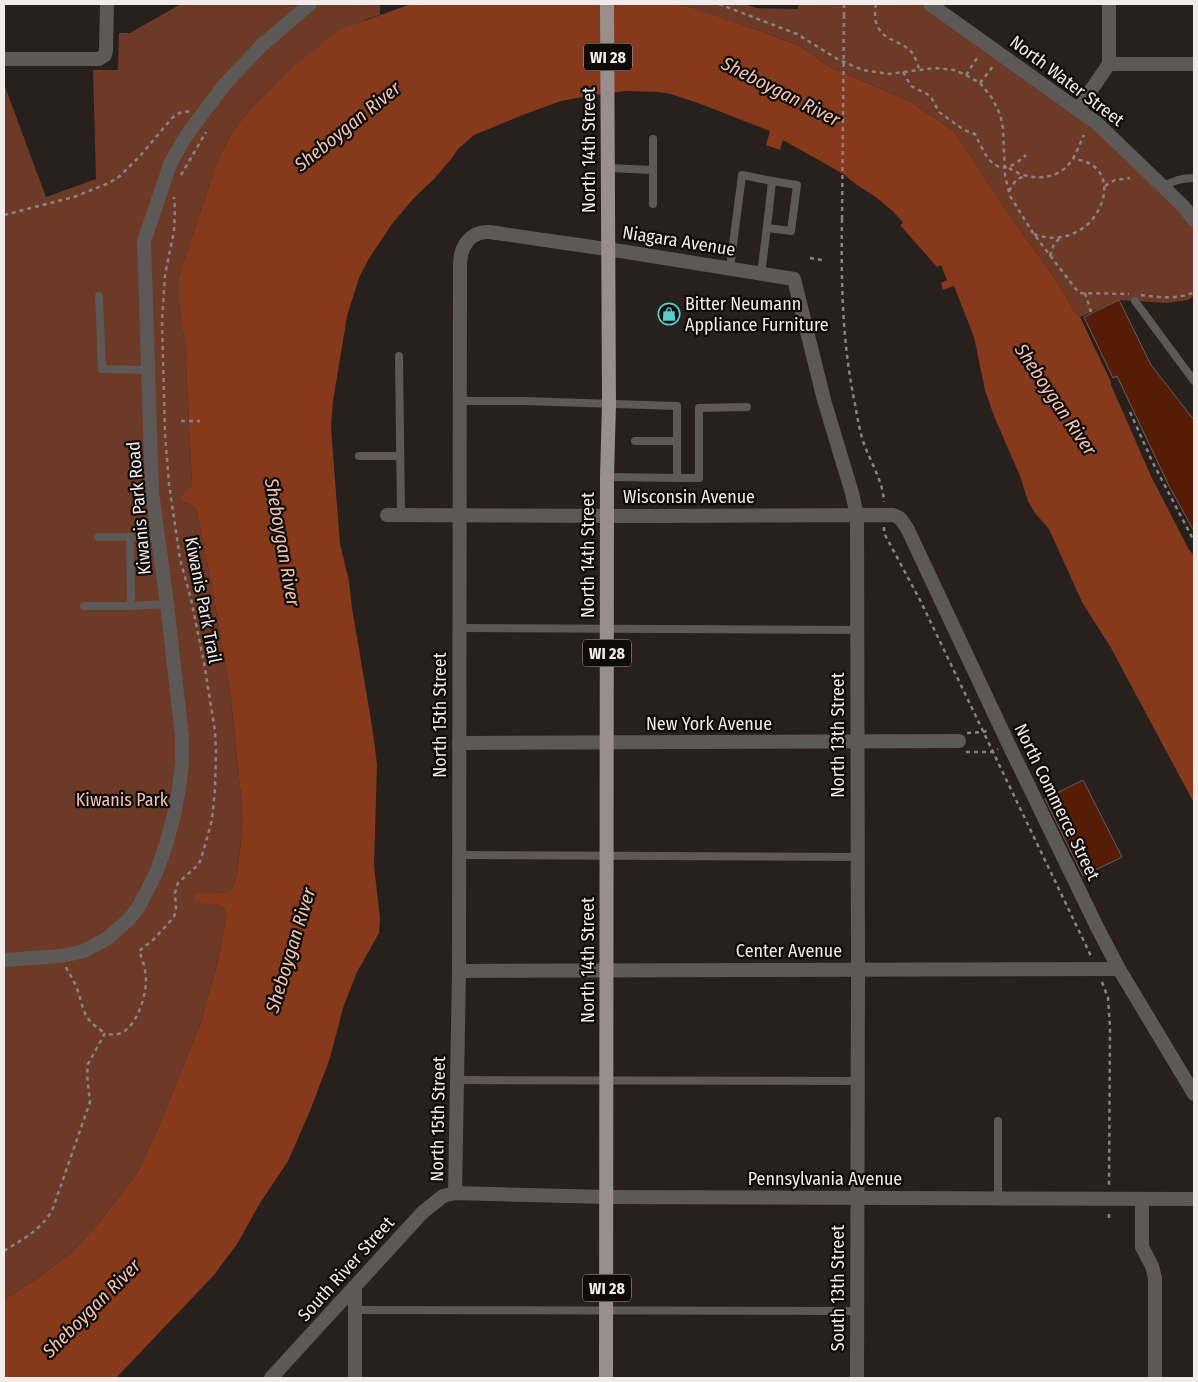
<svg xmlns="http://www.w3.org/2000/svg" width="1198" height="1382" viewBox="0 0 1198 1382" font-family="'Fira Sans Condensed',sans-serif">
<rect width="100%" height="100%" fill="#28201d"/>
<g fill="#6d3a27">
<polygon points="181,4 380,4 380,15 367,19 289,70 249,111 234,129 219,157 179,276 179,302 185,344 192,485 182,498 183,503 189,504 196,509 210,576 230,691 242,806 241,840 237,875 232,889 227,892 203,894 209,902 220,905 226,911 226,918 217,964 201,1022 159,1126 138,1172 97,1225 71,1253 39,1277 4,1300 4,84 46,197 96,179 93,70 118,70 119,33 130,33"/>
<polygon points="675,4 744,4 756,8 798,9 798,4 929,4 1093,122 1194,223 1194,296 1188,300 1167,303 1119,300 1080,317 1075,312 1058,283 1001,203 979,169 954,131 909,101 830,67 800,46 741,24"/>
</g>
<path fill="#87391c" d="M 411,4 L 675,4 L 684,6 L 741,24 L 800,46 L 830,67 L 909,101 L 954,131 L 979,169 L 1001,203 L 1058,283 L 1075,312 L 1080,317 L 1111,382 L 1111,385 L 1151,476 L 1188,548 L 1194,556 L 1194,803 L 1111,648 L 1082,602 L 1049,529 L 1035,513 L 1028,501 L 1020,476 L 994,416 L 985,390 L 974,337 L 954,286 L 943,290 L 941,283 L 947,280 L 941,265 L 937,267 L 900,225 L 903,223 C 895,212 885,204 874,196 C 864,189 854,184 845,175 L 792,145 L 783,140 L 780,150 L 766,145 L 770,131 L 706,106 L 671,94 L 659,92 L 626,91 L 587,96 L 561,101 L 525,114 L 474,135 L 458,149 L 452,158 L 434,179 L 413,199 L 392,224 L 368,260 L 359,278 L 347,316 L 333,401 L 331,428 L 340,544 L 349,581 L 352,608 L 372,726 L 377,764 L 374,866 L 380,918 L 379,933 L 357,972 L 343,1008 L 330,1058 L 310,1111 L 288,1161 L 260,1203 L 237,1244 L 214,1275 L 116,1378 L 4,1378 L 4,1300 L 39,1277 L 71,1253 L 97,1225 L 138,1172 L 159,1126 L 201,1022 L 217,964 L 226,918 L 226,911 L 220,905 L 195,901 L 194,894 L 227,892 L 232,889 L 237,875 L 241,840 L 242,806 L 230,691 L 210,576 L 196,509 L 189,504 L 183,503 L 181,498 L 192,485 L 185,344 L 179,302 L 179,276 L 219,157 L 234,129 L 249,111 L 289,70 L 339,30 Z"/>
<g fill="#561c05" stroke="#675e5a">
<polygon points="1119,300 1151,365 1194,420 1194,531 1169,486 1117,376 1113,378 1084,317"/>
<polygon points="1083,780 1122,857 1083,876 1045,799"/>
</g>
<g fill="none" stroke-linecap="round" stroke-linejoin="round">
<g stroke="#8a8380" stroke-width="2.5" stroke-dasharray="4 4" stroke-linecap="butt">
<polyline points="719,4 797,34 839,60 863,70 889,74 935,68 954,70 966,75 980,83 992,98 1000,114 1003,128 1005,176 1010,196 1033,233 1075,288 1080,293 1129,294"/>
<path d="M 876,4 C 875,11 874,20 878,27 C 888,47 913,37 919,70"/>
<polyline points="844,16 844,4"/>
<path d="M 903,72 L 911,86 L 927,94 L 931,97 L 939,112 L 964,130 L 975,134 C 978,139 979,144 982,148 C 994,172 1007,173 1026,155"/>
<polyline points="966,75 979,55"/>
<polyline points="980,83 994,65"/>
<path d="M 1009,168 C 1028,181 1058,182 1072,160 C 1077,152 1080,143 1084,135"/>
<polyline points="181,175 206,132"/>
<polyline points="1105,186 1115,180 1130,178"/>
<polyline points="1009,191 1016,180 1024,176"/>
<path d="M 4,215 L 74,197 L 109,183 L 120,176 L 140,156 L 172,118 C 178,114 182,110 190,112"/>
<path d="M 842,219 C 841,279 842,340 854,399 C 857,414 859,430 864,444 C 871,463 883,481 884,502"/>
<path d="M 1034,234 C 1050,240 1065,239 1080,230 C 1101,218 1116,181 1092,165 C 1086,161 1079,160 1073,158"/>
<polyline points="1050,256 1054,244 1060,238"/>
<polyline points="810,258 822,260"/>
<polyline points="1085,293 1091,312"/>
<path d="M 1141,295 C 1159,297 1178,300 1194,292"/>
<polyline points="1130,412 1153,463 1194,541"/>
<polyline points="181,421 200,421"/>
<polyline points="884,527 884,533 921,602 1091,956"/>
<polyline points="967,733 984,732 989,729"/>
<polyline points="966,752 993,752 998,749"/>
<path d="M 66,967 C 69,974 73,979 76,986 C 85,1009 80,1017 105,1033"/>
<polyline points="1102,982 1108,998 1110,1027 1109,1185"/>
<polyline points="1109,1218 1109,1211"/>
<path d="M 4,1251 C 23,1239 43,1229 53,1208 L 90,1102 L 87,1075 L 88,1064 L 105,1033 C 132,1043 145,1002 146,982 C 146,971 143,960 139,951 L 153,940 L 174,917 L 176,910 L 175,893 L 178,883 L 199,864 L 204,849 L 212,820 L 215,789 L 216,752 L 215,731 L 204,663 L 191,599 L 180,559 L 169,484 L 165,434 L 162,320 L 165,275 L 174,231 L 175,209 L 174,197"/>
</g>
<g stroke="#5d5957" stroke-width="8">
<polyline points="607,168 653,170 653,139"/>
<path d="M 1163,187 C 1173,180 1182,178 1194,178"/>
<polyline points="653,204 653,170"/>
<polyline points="730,268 742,175 772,181"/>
<path d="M 761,274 C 765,243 769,212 772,181 L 797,185 L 791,231 L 767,228"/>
<polyline points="99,296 102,369 148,370"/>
<polyline points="1135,301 1194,381"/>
<polyline points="399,356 401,515"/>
<polyline points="460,401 523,401 677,406 677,478 607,477"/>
<polyline points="635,441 677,441"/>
<polyline points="359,456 400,456"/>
<polyline points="677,478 699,478 699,408 747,407"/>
<polyline points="98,537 130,537"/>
<polyline points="158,537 130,537 131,606 167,604"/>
<polyline points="84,606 131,606"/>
<polyline points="459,628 857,630"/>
<polyline points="459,855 857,857"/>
<polyline points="457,1080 857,1081"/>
<polyline points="998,1121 998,1198"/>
<polyline points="354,1310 857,1311"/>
</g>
<g stroke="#5d5957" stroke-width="14">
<polyline points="930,4 1098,124 1184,207 1194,220"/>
<polyline points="4,59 99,59 105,55 106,50 107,4"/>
<polyline points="1109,64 1194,64"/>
<polyline points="1078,109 1109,64 1109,4"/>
<path d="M 387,515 L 643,516 L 893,515 C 901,517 903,522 908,530 L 1008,743 L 1097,927 L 1119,969 L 1194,1094"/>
<polyline points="459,743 959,741"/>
<polyline points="4,960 62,956 84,951 108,938 129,919 138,908 156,873 166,845 174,815 179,788 182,763 182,737 167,604 152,492 144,241 171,162 188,133 225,84 262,45 310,4"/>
<polyline points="459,971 1119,969"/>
<path d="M 455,1193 L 459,971 L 460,265 C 460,247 470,231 489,232 L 627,252 L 794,279 L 824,400 L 852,493 L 857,515 L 858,970 L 857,1378"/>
<polyline points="1142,1199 1142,1247 1152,1266 1155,1278 1155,1378"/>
<polyline points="271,1378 422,1213 443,1196 455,1193 607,1197"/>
<polyline points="355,1378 355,1287"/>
</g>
<polyline stroke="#5d5957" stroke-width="14" points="607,1197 1194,1199"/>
<polyline stroke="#988f8c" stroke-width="14" points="606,1378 607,477 609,404 607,4"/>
<polyline stroke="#8a8380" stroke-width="2.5" stroke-dasharray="4 4" stroke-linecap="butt" points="842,219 844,16"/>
</g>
<defs>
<g id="shop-ring" transform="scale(1.125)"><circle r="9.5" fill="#0e0b09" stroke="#54cdc7" stroke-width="1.5"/><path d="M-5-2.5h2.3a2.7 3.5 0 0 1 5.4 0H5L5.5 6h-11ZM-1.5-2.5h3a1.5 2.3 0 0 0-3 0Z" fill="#54cdc7"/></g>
</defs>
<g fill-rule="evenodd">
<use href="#shop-ring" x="669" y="314"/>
</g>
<g text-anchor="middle" stroke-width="4.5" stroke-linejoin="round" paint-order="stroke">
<g fill="#0e0b09" stroke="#ada8a6" stroke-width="1">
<rect x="584" y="43.5" width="48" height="27" rx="4"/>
<rect x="583" y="639.5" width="48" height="27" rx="4"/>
<rect x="583" y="1274.5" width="48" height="27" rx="4"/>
</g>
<g font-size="16" font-weight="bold" fill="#f1ebe9">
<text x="608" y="63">WI 28</text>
<text x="607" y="659">WI 28</text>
<text x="607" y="1294">WI 28</text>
</g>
<g font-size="18" fill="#f1ebe9" stroke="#0e0b09">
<text transform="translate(1067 81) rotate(37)" y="6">North Water Street</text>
<text transform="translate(589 150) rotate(-90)" y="6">North 14th Street</text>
<text transform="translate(679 241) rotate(9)" y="6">Niagara Avenue</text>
<text x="689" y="503">Wisconsin Avenue</text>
<text transform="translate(139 508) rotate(-95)" y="6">Kiwanis Park Road</text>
<text transform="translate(588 555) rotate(-90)" y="6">North 14th Street</text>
<text transform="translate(203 600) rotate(79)" y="6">Kiwanis Park Trail</text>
<text transform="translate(440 715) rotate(-90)" y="6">North 15th Street</text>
<text x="709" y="730">New York Avenue</text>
<text transform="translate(838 735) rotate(-90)" y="6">North 13th Street</text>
<text transform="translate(1057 802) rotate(64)" y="6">North Commerce Street</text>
<text x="789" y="957">Center Avenue</text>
<text transform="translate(588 960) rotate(-90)" y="6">North 14th Street</text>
<text transform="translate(438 1119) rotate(-89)" y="6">North 15th Street</text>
<text x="825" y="1185">Pennsylvania Avenue</text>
<text transform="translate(346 1269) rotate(-48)" y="6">South River Street</text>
<text transform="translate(838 1288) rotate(-90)" y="6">South 13th Street</text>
</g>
<g font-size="18" fill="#f1ebe9" stroke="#0e0b09" text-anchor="start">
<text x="685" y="310">Bitter Neumann<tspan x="685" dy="21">Appliance Furniture</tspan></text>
</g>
<g font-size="18" fill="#f2c4b4" stroke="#0e0b09">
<text x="122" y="806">Kiwanis Park</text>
</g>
<g font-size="19" font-style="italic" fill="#f2c4b4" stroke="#0e0b09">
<text transform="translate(781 91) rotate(27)" y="7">Sheboygan River</text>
<text transform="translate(347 126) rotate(-39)" y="7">Sheboygan River</text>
<text transform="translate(1056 399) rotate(56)" y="7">Sheboygan River</text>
<text transform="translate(283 542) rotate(80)" y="7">Sheboygan River</text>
<text transform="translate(290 950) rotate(-73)" y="7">Sheboygan River</text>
<text transform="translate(91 1308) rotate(-45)" y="7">Sheboygan River</text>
</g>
</g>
<rect width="1198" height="1382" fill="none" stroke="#f1ebe9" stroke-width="10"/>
</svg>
